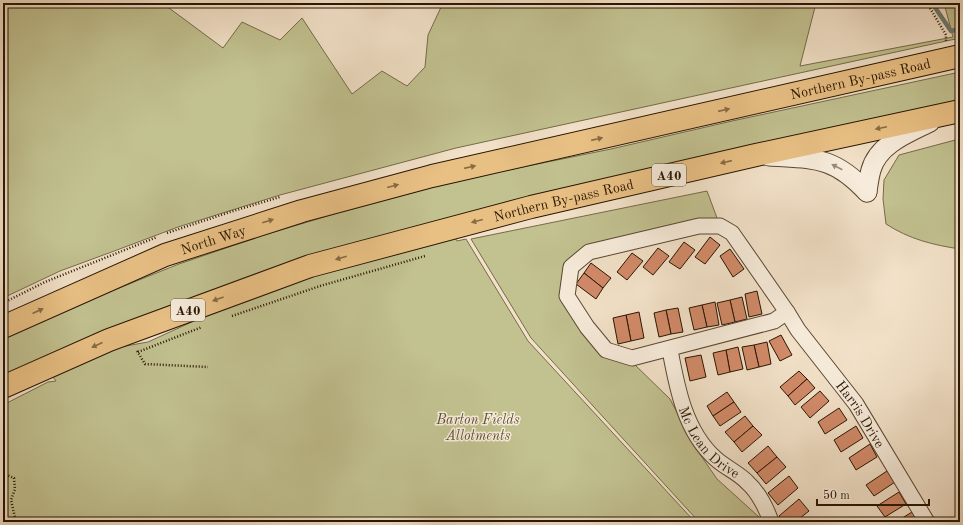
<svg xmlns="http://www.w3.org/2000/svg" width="963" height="525" viewBox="0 0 963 525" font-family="'Old Standard TT',serif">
<rect width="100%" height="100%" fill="#f2e1c8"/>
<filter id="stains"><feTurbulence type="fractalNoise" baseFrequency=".005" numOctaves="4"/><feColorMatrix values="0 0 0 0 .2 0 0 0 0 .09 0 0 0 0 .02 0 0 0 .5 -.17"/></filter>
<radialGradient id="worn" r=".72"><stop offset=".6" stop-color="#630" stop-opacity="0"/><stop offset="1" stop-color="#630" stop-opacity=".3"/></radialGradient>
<g fill="#c2c190" stroke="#756b49">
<polygon points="3,3 165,3 165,5 223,48 242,22 280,40 302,18 352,94 382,71 407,86 425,67 428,35 443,3 816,3 800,66 953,37 944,3 960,3 960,38 456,148 280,195 178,227 117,250 60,271 3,298"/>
<polygon points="960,72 960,100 589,184 3,378 3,339 84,302 179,264 264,235 334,214 459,180 611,149 732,121"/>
<path d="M 959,139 L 960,249 C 933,245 909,239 886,224 L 883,199 L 884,180 L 899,155 Z"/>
<polygon points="707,191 720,226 589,252 571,267 567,296 587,327 632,362 670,399 695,447 717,479 759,517 761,522 699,522 531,338 471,239"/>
<polygon points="454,236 457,241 466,239 528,341 695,522 3,522 3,405 48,382 56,381 49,372 98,351 148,342 255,293 296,279"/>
</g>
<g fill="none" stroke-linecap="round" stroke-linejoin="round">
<polyline stroke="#6d7a6f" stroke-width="4.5" points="932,3 951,31 960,29"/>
</g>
<g fill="#d28a69" stroke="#281502">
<polygon points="710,237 720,245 705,264 695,257"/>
<polygon points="684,242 695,250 680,269 669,262"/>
<polygon points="658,248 669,256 653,275 643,267"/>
<polygon points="730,249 744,269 733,277 720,256"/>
<polygon points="632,253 643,261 627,280 617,272"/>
<polygon points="591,263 611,278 603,288 584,273"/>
<polygon points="584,273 603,288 596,299 576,284"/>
<polygon points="757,291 762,314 749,317 745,294"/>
<polygon points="742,297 747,319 735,322 730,300"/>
<polygon points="730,300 735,322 722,325 717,303"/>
<polygon points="715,302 719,325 707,327 702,305"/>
<polygon points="702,305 707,327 694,330 689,308"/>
<polygon points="678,308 683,332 671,334 666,310"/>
<polygon points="666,310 671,334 659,337 654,313"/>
<polygon points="639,312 644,338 631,341 626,315"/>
<polygon points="626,315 631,341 618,344 613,318"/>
<polygon points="781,335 792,355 780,361 769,341"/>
<polygon points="767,342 771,364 759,367 754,345"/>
<polygon points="754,345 759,367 747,370 742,347"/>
<polygon points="738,347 743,369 730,372 726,350"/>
<polygon points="726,350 730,372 718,375 713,353"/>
<polygon points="701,355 706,377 690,381 685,358"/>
<polygon points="799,371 807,379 788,396 780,387"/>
<polygon points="807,379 815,388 795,405 788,396"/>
<polygon points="820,391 829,401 810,418 801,407"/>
<polygon points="727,392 734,402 713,416 707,406"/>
<polygon points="734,402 741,412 720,426 713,416"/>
<polygon points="839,408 847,420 825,434 818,422"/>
<polygon points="745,416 753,426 734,442 725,432"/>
<polygon points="753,426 762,435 742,452 734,442"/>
<polygon points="856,426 863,438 841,452 834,440"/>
<polygon points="870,444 877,457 856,470 849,458"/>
<polygon points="768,446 777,457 757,473 748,463"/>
<polygon points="777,457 786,467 766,484 757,473"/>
<polygon points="887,471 895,482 874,496 866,485"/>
<polygon points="789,476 798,488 778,505 768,493"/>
<polygon points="899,492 906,504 885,517 877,506"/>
<polygon points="799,499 809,511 795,522 784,522 779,516"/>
<polygon points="912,512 918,522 896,522"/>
</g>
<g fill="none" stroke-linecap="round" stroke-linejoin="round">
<g stroke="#5a4834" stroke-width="17">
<g id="minor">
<polygon points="699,226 720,226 732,233 787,312 774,321 632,358 606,350 587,327 567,296 571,267 589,252"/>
<path id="s1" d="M 787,312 L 798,330 L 856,404 L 927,522"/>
<path id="s2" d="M 670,350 C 677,388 685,432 716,459 C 726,468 739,473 748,483 C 758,492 767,509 771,522"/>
</g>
</g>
<g stroke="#5a4834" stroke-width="21">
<g id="tertiary">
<path d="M 769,156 C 815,159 833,156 867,192"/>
<path d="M 867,192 C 868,185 869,177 871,170 C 878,144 908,133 930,122"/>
</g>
</g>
<g stroke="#281502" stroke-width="24">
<g id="trunk">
<path id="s3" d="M 3,327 L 165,255 L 302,211 L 432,176 L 960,56"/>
<path id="s4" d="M 3,387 L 109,340 L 310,266 L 531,207 L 756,155 L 960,111"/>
</g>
</g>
<g stroke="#281502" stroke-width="2.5" stroke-dasharray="1 2" stroke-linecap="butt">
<polyline points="927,3 946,35 946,41"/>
<polyline points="167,233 230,212 280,197"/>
<polyline points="3,303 45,282 157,237"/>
<polyline points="232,316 320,286 425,256"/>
<polyline points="137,351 145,364 208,367"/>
<polyline points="138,352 202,327"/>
<polyline points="3,477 7,475 14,478 15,489 11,500 16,522"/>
</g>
<use href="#minor" stroke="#f7ecdb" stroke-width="15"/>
<use href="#tertiary" stroke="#f7ecdb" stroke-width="19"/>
<use href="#trunk" stroke="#e9c084" stroke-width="22"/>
</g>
<defs><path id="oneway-solid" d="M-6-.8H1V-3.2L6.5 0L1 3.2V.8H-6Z"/></defs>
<g fill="#886a43">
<use href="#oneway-solid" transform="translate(724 110) rotate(-13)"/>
<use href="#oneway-solid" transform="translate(881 128) rotate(168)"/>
<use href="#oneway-solid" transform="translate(597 139) rotate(-13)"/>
<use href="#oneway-solid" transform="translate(726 162) rotate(167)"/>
<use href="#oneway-solid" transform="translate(470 167) rotate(-13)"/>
<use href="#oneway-solid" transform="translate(393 186) rotate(-15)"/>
<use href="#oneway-solid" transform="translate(268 221) rotate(-17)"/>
<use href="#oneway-solid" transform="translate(477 221) rotate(165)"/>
<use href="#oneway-solid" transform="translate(341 258) rotate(164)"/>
<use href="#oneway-solid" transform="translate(218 299) rotate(160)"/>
<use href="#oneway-solid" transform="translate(38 311) rotate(-24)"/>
<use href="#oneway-solid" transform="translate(97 345) rotate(156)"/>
</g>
<use fill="#9a8b79" href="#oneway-solid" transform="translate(837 167) rotate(-153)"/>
<g text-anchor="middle" stroke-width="3" stroke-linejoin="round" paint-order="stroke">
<g fill="#f7ecdb" stroke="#665643" stroke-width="1">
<rect x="652" y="164" width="34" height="22" rx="3"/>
<rect x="171" y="299" width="34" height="22" rx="3"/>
</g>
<g font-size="13" font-weight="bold" fill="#281502">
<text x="669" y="180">A40</text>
<text x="188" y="315">A40</text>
</g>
<g font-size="14" fill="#281502" stroke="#f7ecdb">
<text dy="5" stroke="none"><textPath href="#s3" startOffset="895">Northern By-pass Road</textPath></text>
<text dy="5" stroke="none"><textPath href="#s4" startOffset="592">Northern By-pass Road</textPath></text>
<text dy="5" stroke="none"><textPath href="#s3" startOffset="228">North Way</textPath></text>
<text dy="5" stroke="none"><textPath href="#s1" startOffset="126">Harris Drive</textPath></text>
<text dy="5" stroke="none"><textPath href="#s2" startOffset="103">Mc Lean Drive</textPath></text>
</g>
<g font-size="14" font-style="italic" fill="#5e5134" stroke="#f7ecdb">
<text x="478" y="424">Barton Fields<tspan x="478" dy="16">Allotments</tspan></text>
</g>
</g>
<rect width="963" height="525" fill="none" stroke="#f2e1c8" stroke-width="16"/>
<rect x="4" y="4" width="955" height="517" fill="none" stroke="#281502" stroke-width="2"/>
<rect x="8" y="8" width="947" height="509" fill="none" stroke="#281502"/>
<path d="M817 499v6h112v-6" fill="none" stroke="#281502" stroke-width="2"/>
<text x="823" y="499" font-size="12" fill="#281502" stroke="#f7ecdb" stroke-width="3" paint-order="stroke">50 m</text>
<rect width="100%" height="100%" filter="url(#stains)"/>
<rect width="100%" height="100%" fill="url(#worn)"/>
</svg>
